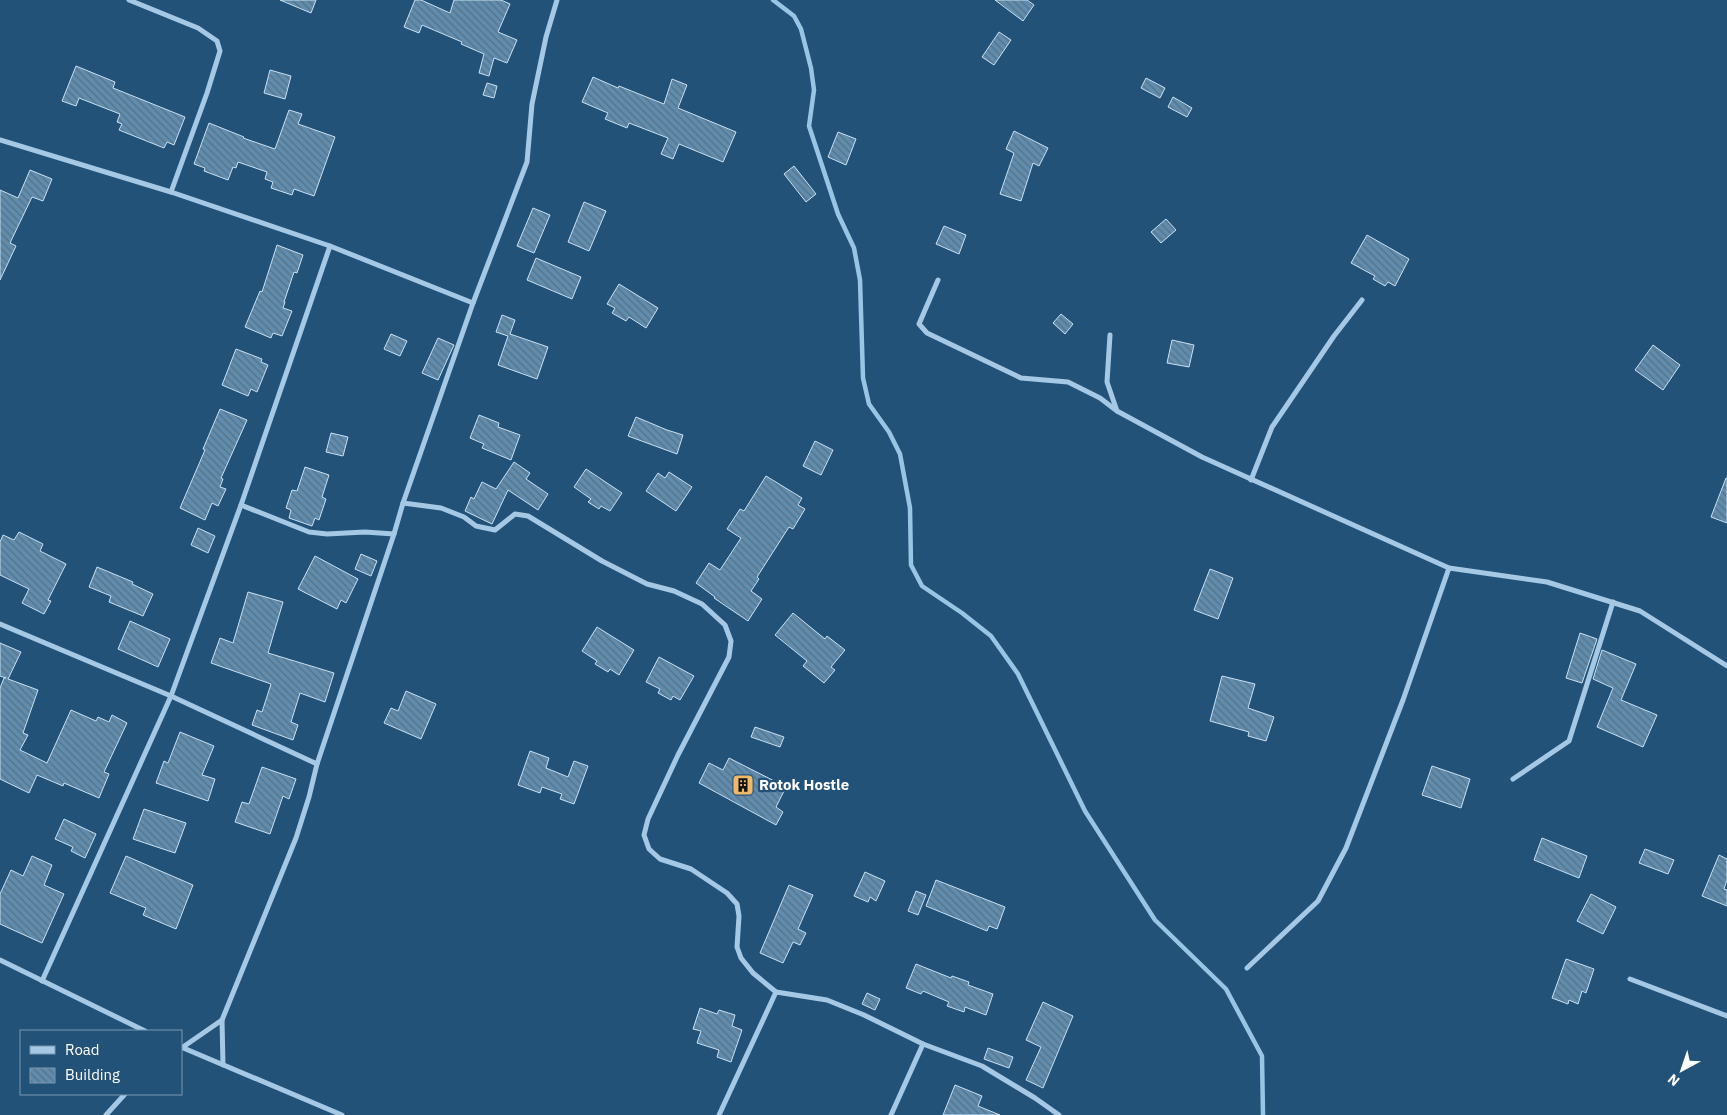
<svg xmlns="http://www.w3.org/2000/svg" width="1727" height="1115" viewBox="0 0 1727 1115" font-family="'IBM Plex Sans',sans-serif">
<defs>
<pattern id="building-back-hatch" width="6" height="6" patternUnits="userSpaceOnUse" patternTransform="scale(1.25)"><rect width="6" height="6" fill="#608cad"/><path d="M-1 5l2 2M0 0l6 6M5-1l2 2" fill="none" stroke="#587286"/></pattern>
</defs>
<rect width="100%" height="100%" fill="#235279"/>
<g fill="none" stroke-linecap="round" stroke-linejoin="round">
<polyline stroke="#99c5e5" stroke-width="4.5" points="773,0 794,16 801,29 811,68 814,90 809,126 838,214 854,248 860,280 863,378 869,404 889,432 900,454 910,508 911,565 922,586 962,613 991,636 1018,674 1085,811 1155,920 1226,989 1262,1056 1263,1115"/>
</g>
<g fill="url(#building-back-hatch)" stroke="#c8e1f3">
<polygon points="280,0 316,0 311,13"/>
<polygon points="415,0 421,0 450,13 454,0 501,0 510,4 498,32 517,40 507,63 494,58 489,76 479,73 484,54 461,44 462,42 422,25 419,33 404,27"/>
<polygon points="995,0 1027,0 1034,5 1023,21"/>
<polygon points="999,32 1011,40 994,65 982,57"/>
<polygon points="76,66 115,82 113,88 185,117 174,145 167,142 164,148 119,130 122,124 117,122 120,114 79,98 76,106 62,101"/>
<polygon points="270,70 291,76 285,99 264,93"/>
<polygon points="593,77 618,88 619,86 664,104 672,79 687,85 678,108 736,132 723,162 679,144 673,159 661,154 668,138 629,123 627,128 605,119 608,113 582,102"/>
<polygon points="1146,78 1165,88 1160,98 1141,88"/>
<polygon points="487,83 497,86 494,98 483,95"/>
<polygon points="1173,97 1192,108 1187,117 1168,107"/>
<polygon points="289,110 302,114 298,124 335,137 314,196 294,189 292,195 271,188 273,182 265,179 267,172 238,162 236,168 233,167 228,180 204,171 205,168 194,164 209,123 244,137 243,138 275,149"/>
<polygon points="1014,131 1048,148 1039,166 1033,163 1021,201 1000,194 1014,153 1006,149"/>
<polygon points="838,132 856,139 846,165 828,157"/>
<polygon points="794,166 816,194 806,202 784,174"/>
<polygon points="30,170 52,179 43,201 32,197 10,243 16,246 0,280 0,190 18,198"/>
<polygon points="584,202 606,211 589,251 568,242"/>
<polygon points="533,208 550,215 534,253 517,246"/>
<polygon points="1166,219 1176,230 1161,243 1151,232"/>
<polygon points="944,226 966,235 959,254 936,244"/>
<polygon points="1367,235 1409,259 1395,286 1388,282 1385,286 1373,279 1375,276 1351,263"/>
<polygon points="277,245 303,255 297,273 294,272 284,302 285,302 283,308 292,311 282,336 273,333 271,338 245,327 260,291 262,292"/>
<polygon points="536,258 581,277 572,299 527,280"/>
<polygon points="619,284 658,308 646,328 629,317 626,321 612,313 615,308 607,304"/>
<polygon points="1061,314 1073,324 1065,334 1053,323"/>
<polygon points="502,315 515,320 510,334 548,347 537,379 498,365 508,336 496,332"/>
<polygon points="391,334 407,341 400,356 384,349"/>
<polygon points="438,338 454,345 438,380 422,373"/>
<polygon points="1172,340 1194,345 1189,367 1167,363"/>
<polygon points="1653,345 1680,365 1663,390 1635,370"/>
<polygon points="236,349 262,359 261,362 268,365 257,392 251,389 248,396 222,385"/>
<polygon points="220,409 247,420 221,478 223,479 220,487 226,489 218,506 212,503 205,520 180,508 205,450 203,449"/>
<polygon points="479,415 499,423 498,427 520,435 511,460 482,448 484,444 470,438"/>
<polygon points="636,417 667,430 683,435 677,454 628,436"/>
<polygon points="331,433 348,437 343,456 326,452"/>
<polygon points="815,441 833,450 821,475 803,466"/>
<polygon points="514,462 530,473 526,479 548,494 538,510 508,490 492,524 465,511 471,497 474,499 482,482 496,489"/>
<polygon points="305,467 329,475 322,497 326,499 319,520 315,518 312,526 289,518 291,510 286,508 292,490 297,491"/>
<polygon points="586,469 622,493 610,511 601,506 599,509 588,502 591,499 574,487"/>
<polygon points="669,472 692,487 676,511 646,491 658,473 665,478"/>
<polygon points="766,476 802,498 798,505 805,509 793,529 789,527 757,577 759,579 751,591 762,599 748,621 714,598 715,597 696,583 709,563 720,570 741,538 727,529 740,509 744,511"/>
<polygon points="1726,478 1727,478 1727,523 1711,517"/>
<polygon points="198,528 215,536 208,553 191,545"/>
<polygon points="19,532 43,544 40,551 66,564 48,600 51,601 44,614 22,603 29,589 0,575 0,542 3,535 14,540"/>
<polygon points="361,554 377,561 371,576 355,569"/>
<polygon points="315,556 358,579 346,603 341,600 337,609 298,589"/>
<polygon points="97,567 133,582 132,584 153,594 143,616 109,602 111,596 89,587"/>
<polygon points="1210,569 1233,578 1218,619 1194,610"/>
<polygon points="248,592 283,602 268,653 334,673 325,702 300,693 291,722 298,725 293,740 252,725 257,710 262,712 271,684 211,663 220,638 233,643"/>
<polygon points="793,613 825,639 827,636 845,650 831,667 835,670 824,683 803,666 807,661 775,635"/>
<polygon points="130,621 170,639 158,667 118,649"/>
<polygon points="597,627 634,650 619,675 610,669 608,672 595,664 597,661 582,651"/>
<polygon points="1580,633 1597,639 1582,683 1566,678"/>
<polygon points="0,643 21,652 8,679 38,690 23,733 28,735 20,750 47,763 71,710 96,721 98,717 109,722 112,715 127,723 104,772 109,774 99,798 64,783 63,786 37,775 29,793 0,779 0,688 4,678 6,678 0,676"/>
<polygon points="1602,650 1636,664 1621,700 1657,715 1643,747 1597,727 1613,688 1593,679"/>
<polygon points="659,657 694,676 680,700 673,696 671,700 658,693 660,689 646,682"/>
<polygon points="1222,676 1255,684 1248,708 1274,717 1266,741 1248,736 1249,732 1210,721"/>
<polygon points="406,691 436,704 421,739 384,723 391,708 398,711"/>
<polygon points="755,727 784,737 780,747 751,737"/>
<polygon points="180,732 214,746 202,775 215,779 208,801 156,783 164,761 168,763"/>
<polygon points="530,751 549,758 546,768 568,777 574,761 588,766 574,804 560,799 562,794 542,787 540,793 518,785"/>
<polygon points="729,758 786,787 776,807 783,812 776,825 699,783 709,763 723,770"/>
<polygon points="1432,766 1470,779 1461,808 1422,795"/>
<polygon points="262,767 296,779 289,799 283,796 270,834 235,822 242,802 249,804"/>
<polygon points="144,809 186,823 175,853 133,839"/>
<polygon points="64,819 96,834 85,858 71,851 73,847 55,839"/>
<polygon points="1542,838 1587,856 1579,878 1534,860"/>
<polygon points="1645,849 1674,860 1668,874 1639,863"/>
<polygon points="1719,855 1727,859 1727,880 1724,889 1727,890 1727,906 1702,896"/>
<polygon points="32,856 52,865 44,885 64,894 42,943 0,924 0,894 11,870 23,876"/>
<polygon points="126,856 193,885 176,929 143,915 146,908 110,893"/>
<polygon points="865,872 885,881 876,901 870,897 868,902 854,896"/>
<polygon points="936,880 1005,907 997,929 989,926 987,931 926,906"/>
<polygon points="789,885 813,895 798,929 806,933 800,945 793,942 783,963 760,953"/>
<polygon points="916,891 926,895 918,915 908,911"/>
<polygon points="1591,894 1616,907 1603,934 1577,921"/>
<polygon points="1566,959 1594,969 1586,993 1582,991 1578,1004 1569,1000 1568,1004 1552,998"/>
<polygon points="916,964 951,978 952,976 969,982 968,985 993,994 986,1015 965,1007 964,1012 947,1006 949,1002 923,991 921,994 906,988"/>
<polygon points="867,993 880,999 875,1010 862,1004"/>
<polygon points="1043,1002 1073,1016 1043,1088 1026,1080 1041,1047 1026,1040"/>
<polygon points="700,1008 717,1014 719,1010 735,1015 732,1026 742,1030 731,1062 717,1057 719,1050 697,1043 701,1031 693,1029"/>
<polygon points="988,1048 1013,1057 1009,1068 984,1059"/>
<polygon points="955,1085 982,1096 978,1106 1000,1115 943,1115"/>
</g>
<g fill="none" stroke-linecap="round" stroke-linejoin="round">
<g stroke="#a5c9e4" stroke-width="5">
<polyline points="129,0 198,28 217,41 220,51 207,93 171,192"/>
<polyline points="0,140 171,192 330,246 473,303"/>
<polyline points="938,280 919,324 927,333 1021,378 1068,382 1100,398 1117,411 1202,457 1449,568 1547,582 1640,611 1727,666"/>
<polyline points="1110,335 1107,382 1117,411"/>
<polyline points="1251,480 1272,427 1334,336 1362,300"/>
<polyline points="403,503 441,508 464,517 476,526 495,530 515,514 528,516 602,561 647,584 674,591 702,604 725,625 731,641 729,657 678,755 648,819 644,835 649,849 660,859 691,869 727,893 737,904 739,916 737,947 741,958 753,973 776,992 827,1000 864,1015 923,1044 982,1066 1035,1098 1059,1115"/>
<polyline points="241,505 309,532 327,534 365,532 394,534"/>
<polyline points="0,624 171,696 317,764 394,534 403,503 473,303 527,162 532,104 546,37 557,0"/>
<polyline points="1513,779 1569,741 1613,602"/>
<polyline points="0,960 145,1031"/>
<polyline points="1247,968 1318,901 1346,848 1403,700 1449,568"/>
<polyline points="1630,979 1727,1016"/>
<polyline points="42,981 171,696 241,505 330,246"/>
<polyline points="181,1047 342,1115"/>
<polyline points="183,1047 222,1020"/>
<polyline points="223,1065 222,1020 296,838 309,797 317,764"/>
<polyline points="106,1115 125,1094"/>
<polyline points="719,1115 776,992"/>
<polyline points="891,1115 923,1044"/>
</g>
</g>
<defs>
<g id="building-square" transform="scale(1.125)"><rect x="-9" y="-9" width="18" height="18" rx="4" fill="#efb969" stroke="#235279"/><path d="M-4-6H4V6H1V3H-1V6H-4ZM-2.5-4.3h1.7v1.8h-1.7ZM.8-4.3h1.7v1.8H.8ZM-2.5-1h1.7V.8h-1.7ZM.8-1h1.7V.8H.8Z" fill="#111"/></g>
</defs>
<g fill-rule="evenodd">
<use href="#building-square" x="743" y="785"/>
</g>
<g text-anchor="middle" stroke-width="4.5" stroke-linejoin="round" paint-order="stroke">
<g font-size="15" font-weight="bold" fill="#fff" stroke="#235279" text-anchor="start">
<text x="759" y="790">Rotok Hostle</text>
</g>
</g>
<rect x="20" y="1030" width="162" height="65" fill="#235279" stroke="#7b97af"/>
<rect x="30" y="1046" width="25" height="8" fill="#a5c9e4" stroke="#7b97af"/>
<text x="65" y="1055" font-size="15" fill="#ffffff">Road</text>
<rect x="30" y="1068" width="25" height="15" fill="url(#building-back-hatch)" stroke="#7b97af"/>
<text x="65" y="1080" font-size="15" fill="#ffffff">Building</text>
<g transform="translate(1682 1070) rotate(220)" stroke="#235279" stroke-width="4" paint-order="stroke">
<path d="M0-4L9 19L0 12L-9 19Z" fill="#ffffff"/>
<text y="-8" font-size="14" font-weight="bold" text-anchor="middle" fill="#ffffff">N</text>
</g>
</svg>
